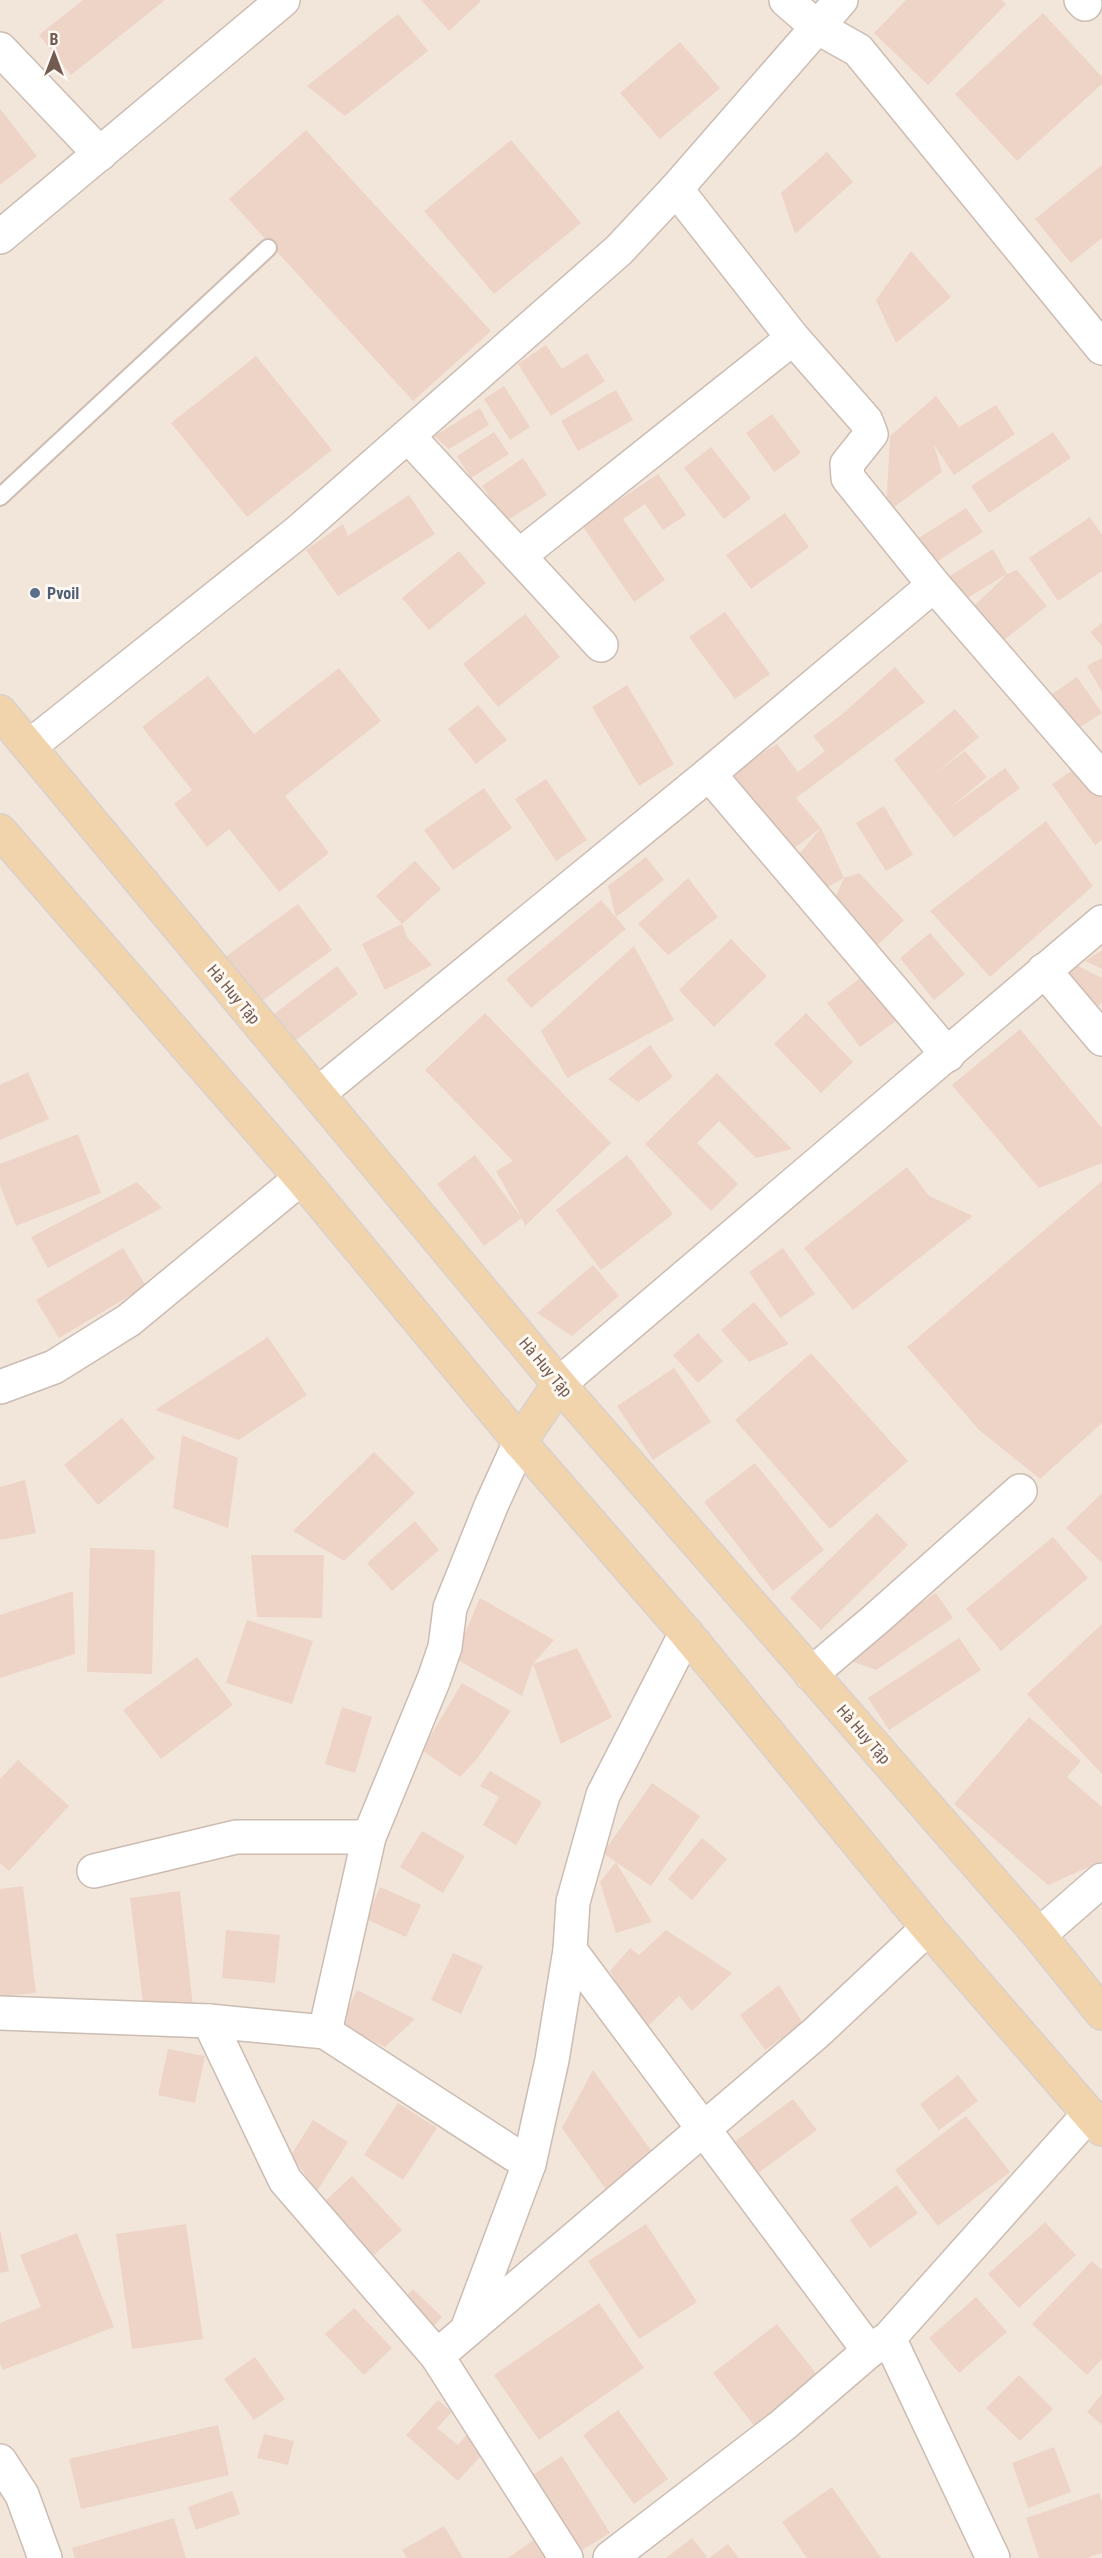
<svg xmlns="http://www.w3.org/2000/svg" width="1102" height="2558" viewBox="0 0 1102 2558" font-family="'Roboto Condensed',sans-serif">
<rect width="100%" height="100%" fill="#fbf4ec"/>
<rect fill="#f2e6db" x="0" y="0" width="1102" height="2558"/>
<g fill="#edd4c7">
<polygon points="83,0 165,0 71,75 39,35"/>
<polygon points="421,0 479,0 481,1 449,31"/>
<polygon points="906,0 1001,0 1006,4 928,85 874,33"/>
<polygon points="1043,13 1102,77 1102,84 1017,161 955,94"/>
<polygon points="398,14 428,51 345,116 307,86"/>
<polygon points="680,42 720,88 660,139 620,93"/>
<polygon points="0,109 37,156 0,185"/>
<polygon points="306,130 491,331 413,401 229,199"/>
<polygon points="511,140 581,223 494,294 424,211"/>
<polygon points="827,152 853,182 795,234 781,193"/>
<polygon points="1102,165 1102,238 1071,263 1035,219"/>
<polygon points="911,251 951,297 896,343 876,300"/>
<polygon points="546,345 562,369 587,353 605,381 551,416 518,364"/>
<polygon points="256,356 332,450 247,517 171,423"/>
<polygon points="504,386 530,427 510,440 484,399"/>
<polygon points="616,390 633,420 578,451 561,421"/>
<polygon points="936,396 959,427 996,405 1015,434 954,475 934,445 942,472 886,513 890,436"/>
<polygon points="480,408 489,425 449,449 434,436"/>
<polygon points="772,414 801,453 774,472 746,433"/>
<polygon points="494,432 509,454 471,478 457,456"/>
<polygon points="1053,432 1071,458 989,513 971,486"/>
<polygon points="711,447 751,498 724,519 684,468"/>
<polygon points="523,458 547,495 506,521 482,486"/>
<polygon points="658,474 686,515 663,530 645,504 623,519 665,580 634,602 582,525"/>
<polygon points="409,495 435,534 338,596 306,550 343,524 348,536"/>
<polygon points="966,508 983,532 927,568 911,543"/>
<polygon points="785,513 809,547 751,589 726,555"/>
<polygon points="1090,517 1102,535 1102,571 1058,601 1029,558"/>
<polygon points="993,549 1007,574 1017,570 1047,606 998,645 969,611 1007,574 964,600 940,582"/>
<polygon points="459,551 486,583 429,630 402,598"/>
<polygon points="725,612 770,674 735,699 689,637"/>
<polygon points="525,614 560,657 498,707 463,664"/>
<polygon points="1102,623 1102,646 1090,632"/>
<polygon points="1102,658 1102,692 1087,666"/>
<polygon points="895,667 925,702 796,798 821,828 844,878 817,893 795,859 821,828 789,852 728,779 762,753 777,744 798,772 825,751 813,736 840,716"/>
<polygon points="339,668 381,721 285,796 329,853 279,892 229,829 207,847 174,804 192,790 142,727 208,676 254,734"/>
<polygon points="1077,677 1102,713 1076,730 1052,694"/>
<polygon points="627,685 674,764 639,786 592,707"/>
<polygon points="478,705 507,740 476,764 448,729"/>
<polygon points="955,709 979,737 933,776 965,751 987,777 950,808 1005,768 1020,788 954,837 894,760"/>
<polygon points="1079,766 1102,799 1102,840 1095,845 1052,784"/>
<polygon points="546,779 587,840 556,861 515,799"/>
<polygon points="484,788 512,828 453,870 424,830"/>
<polygon points="884,806 913,855 886,871 856,823"/>
<polygon points="1046,821 1093,886 990,977 930,911"/>
<polygon points="646,857 664,880 616,917 608,886"/>
<polygon points="415,861 441,889 402,924 376,896"/>
<polygon points="859,873 904,920 870,952 835,898 844,878"/>
<polygon points="688,878 718,917 668,955 638,924"/>
<polygon points="601,900 626,929 531,1008 506,979"/>
<polygon points="298,904 332,950 259,1003 225,957"/>
<polygon points="402,924 407,937 432,965 385,990 362,944"/>
<polygon points="930,933 965,974 934,1000 900,958"/>
<polygon points="731,939 767,976 714,1027 679,990"/>
<polygon points="634,946 674,1020 567,1078 541,1031"/>
<polygon points="1102,950 1102,969 1085,961"/>
<polygon points="1074,964 1102,978 1102,1002 1097,1007 1067,976"/>
<polygon points="337,966 358,994 291,1044 270,1017"/>
<polygon points="866,974 900,1018 860,1047 827,1003"/>
<polygon points="485,1013 611,1143 525,1226 522,1218 484,1246 437,1184 475,1155 522,1218 496,1171 513,1161 425,1070"/>
<polygon points="806,1013 853,1062 821,1093 774,1044"/>
<polygon points="1020,1029 1102,1128 1102,1163 1039,1188 952,1085"/>
<polygon points="650,1045 673,1077 638,1102 608,1079"/>
<polygon points="28,1072 49,1119 0,1140 0,1085"/>
<polygon points="717,1073 792,1149 756,1158 719,1121 697,1143 738,1184 711,1211 645,1144"/>
<polygon points="78,1134 101,1193 16,1226 0,1185 0,1164"/>
<polygon points="627,1155 673,1214 601,1270 556,1210"/>
<polygon points="907,1167 929,1196 973,1216 853,1310 804,1248"/>
<polygon points="1102,1181 1102,1423 1040,1479 979,1430 907,1347"/>
<polygon points="137,1182 162,1208 48,1268 31,1237"/>
<polygon points="123,1248 146,1286 59,1338 36,1300"/>
<polygon points="783,1248 815,1294 780,1318 749,1272"/>
<polygon points="593,1265 619,1296 572,1336 537,1313"/>
<polygon points="754,1302 789,1344 749,1362 721,1330"/>
<polygon points="698,1333 723,1361 698,1383 673,1355"/>
<polygon points="268,1337 307,1395 239,1440 155,1410"/>
<polygon points="811,1353 908,1461 830,1529 735,1420"/>
<polygon points="674,1368 711,1422 653,1460 617,1406"/>
<polygon points="122,1418 155,1458 98,1505 64,1465"/>
<polygon points="182,1435 238,1458 228,1528 173,1508"/>
<polygon points="374,1452 415,1493 344,1561 293,1531"/>
<polygon points="755,1463 824,1550 773,1591 704,1502"/>
<polygon points="25,1480 36,1533 0,1540 0,1487"/>
<polygon points="1102,1493 1102,1563 1066,1528"/>
<polygon points="877,1513 908,1545 821,1630 790,1598"/>
<polygon points="415,1521 439,1550 392,1591 367,1563"/>
<polygon points="1053,1537 1088,1578 1001,1651 966,1609"/>
<polygon points="90,1548 155,1550 152,1674 87,1672"/>
<polygon points="251,1555 324,1555 322,1618 257,1617"/>
<polygon points="73,1591 75,1654 0,1678 0,1615"/>
<polygon points="936,1593 953,1618 876,1670 840,1657"/>
<polygon points="480,1598 554,1640 533,1664 577,1648 612,1717 561,1744 533,1664 522,1696 454,1658"/>
<polygon points="247,1620 313,1641 292,1704 226,1683"/>
<polygon points="1102,1624 1102,1774 1027,1694"/>
<polygon points="959,1638 981,1670 889,1730 868,1698"/>
<polygon points="197,1657 233,1705 161,1759 123,1710"/>
<polygon points="462,1683 511,1711 476,1760 460,1777 422,1750"/>
<polygon points="342,1707 372,1717 355,1773 325,1764"/>
<polygon points="1029,1717 1081,1761 1067,1777 1102,1807 1102,1861 1048,1885 954,1804"/>
<polygon points="18,1760 69,1806 9,1871 0,1863 0,1779"/>
<polygon points="490,1771 542,1802 516,1845 483,1825 499,1797 480,1786"/>
<polygon points="652,1783 700,1816 651,1886 603,1853"/>
<polygon points="422,1831 465,1856 443,1893 400,1867"/>
<polygon points="702,1838 727,1859 692,1900 668,1879"/>
<polygon points="616,1862 652,1922 616,1933 600,1882"/>
<polygon points="23,1886 36,1993 0,1996 0,1889"/>
<polygon points="380,1887 421,1905 406,1937 366,1919"/>
<polygon points="180,1891 193,2006 144,2011 130,1898"/>
<polygon points="226,1930 280,1935 275,1983 222,1978"/>
<polygon points="666,1930 732,1973 692,2011 679,1996 644,2030 610,1971 630,1948 639,1955"/>
<polygon points="453,1953 483,1966 461,2014 431,2000"/>
<polygon points="779,1985 803,2023 765,2050 740,2015"/>
<polygon points="357,1990 415,2019 385,2047 340,2025"/>
<polygon points="168,2049 205,2056 195,2103 158,2095"/>
<polygon points="593,2070 658,2160 610,2195 562,2128"/>
<polygon points="958,2075 978,2101 939,2130 920,2104"/>
<polygon points="793,2099 817,2130 757,2174 733,2143"/>
<polygon points="398,2103 437,2128 403,2180 364,2155"/>
<polygon points="966,2116 1010,2172 938,2226 895,2170"/>
<polygon points="313,2120 348,2142 317,2191 291,2155"/>
<polygon points="352,2176 402,2230 374,2255 324,2202"/>
<polygon points="897,2185 918,2213 870,2248 850,2220"/>
<polygon points="1045,2222 1076,2255 1019,2308 988,2274"/>
<polygon points="186,2224 203,2339 132,2349 116,2234"/>
<polygon points="646,2224 697,2302 639,2339 588,2261"/>
<polygon points="0,2229 9,2271 0,2273"/>
<polygon points="77,2233 114,2327 3,2370 0,2363 0,2323 41,2307 20,2255"/>
<polygon points="1092,2261 1102,2270 1102,2359 1087,2375 1032,2324"/>
<polygon points="413,2289 442,2317 428,2332 398,2304"/>
<polygon points="976,2297 1007,2332 959,2373 929,2338"/>
<polygon points="599,2303 644,2368 539,2440 494,2375"/>
<polygon points="354,2308 392,2348 364,2375 325,2334"/>
<polygon points="777,2324 819,2377 755,2427 713,2373"/>
<polygon points="255,2357 285,2399 254,2420 224,2379"/>
<polygon points="1019,2375 1053,2409 1020,2441 986,2408"/>
<polygon points="1102,2394 1102,2425 1087,2412"/>
<polygon points="438,2400 452,2412 437,2428 458,2445 471,2430 489,2447 458,2481 406,2435"/>
<polygon points="618,2410 668,2479 634,2504 583,2435"/>
<polygon points="218,2425 229,2475 81,2509 69,2459"/>
<polygon points="264,2434 294,2441 288,2465 257,2458"/>
<polygon points="1054,2447 1071,2492 1028,2508 1012,2463"/>
<polygon points="562,2456 610,2533 579,2552 531,2476"/>
<polygon points="832,2487 881,2558 807,2558 782,2522"/>
<polygon points="232,2491 240,2514 196,2530 188,2507"/>
<polygon points="1099,2493 1102,2502 1102,2553 1087,2558 1039,2558 1026,2518"/>
<polygon points="174,2518 186,2558 75,2558 72,2548"/>
<polygon points="444,2526 463,2558 407,2558 402,2550"/>
<polygon points="542,2534 559,2558 508,2558"/>
<polygon points="692,2538 707,2557 705,2558 666,2558"/>
<polygon points="728,2544 739,2558 709,2558"/>
</g>
<g fill="none" stroke-linecap="round" stroke-linejoin="round">
<g stroke="#ccbcb2" stroke-width="20">
<polyline id="lane" points="0,497 268,248"/>
</g>
<g stroke="#ccbcb2" stroke-width="36">
<g id="street">
<polyline points="786,0 817,27 858,50 1102,348"/>
<polyline points="1081,0 1085,4"/>
<polyline points="0,49 100,154"/>
<polyline points="676,189 793,338 866,421 871,434 847,464 848,478 934,585 1102,779"/>
<polyline points="0,237 283,0"/>
<polyline points="408,436 601,645"/>
<polyline points="519,556 793,338"/>
<polyline points="30,746 298,532 619,250 676,189 841,0"/>
<polyline points="709,774 948,1055"/>
<polyline points="1044,970 1102,1039"/>
<polyline points="319,1093 709,774 934,585"/>
<polyline points="559,1384 1102,922"/>
<polyline points="0,1387 54,1367 129,1320 301,1178"/>
<polyline points="811,1674 876,1619 1020,1491"/>
<polyline points="94,1871 236,1837 369,1837"/>
<polyline points="1039,1935 1102,1880"/>
<polyline points="570,1950 869,2351"/>
<polyline points="0,2013 209,2021 325,2032 529,2164"/>
<polyline points="209,2021 285,2180 437,2356 566,2558"/>
<polyline points="325,2032 369,1837 434,1679 445,1647 450,1608 491,1506 520,1442"/>
<polyline points="468,2327 529,2164 552,2060 570,1950 573,1902 603,1795 686,1633"/>
<polyline points="889,2338 993,2558"/>
<polyline points="437,2356 816,2033 928,1928"/>
<polyline points="0,2461 22,2495 45,2558"/>
<polyline points="610,2558 783,2425 869,2351 889,2338 1089,2114"/>
</g>
</g>
<g stroke="#d8d1ce" stroke-width="36">
<g id="primary">
<polyline points="0,712 559,1384 1039,1935 1102,2013"/>
<polyline points="0,831 301,1178 520,1442 686,1633 928,1928 1102,2129"/>
<polyline points="520,1442 559,1384"/>
</g>
</g>
<use href="#lane" stroke="#fff" stroke-width="16"/>
<use href="#street" stroke="#fff" stroke-width="33"/>
<use href="#primary" stroke="#f1d3ac" stroke-width="33"/>
</g>
<circle fill="#5c6f8a" stroke="#fdf8f2" stroke-width="2" cx="35" cy="593" r="6"/>
<g text-anchor="middle" stroke-width="6" stroke-linejoin="round" paint-order="stroke">
<g font-size="16" font-weight="bold" fill="#4e5e75" stroke="#fdf8f2" text-anchor="start">
<text x="47" y="599">Pvoil</text>
</g>
<g font-size="16" fill="#745b51" stroke="#fdf8f2">
<text transform="translate(234 994) rotate(50)" y="6">Hà Huy Tập</text>
<text transform="translate(546 1367) rotate(50)" y="6">Hà Huy Tập</text>
<text transform="translate(864 1734) rotate(49)" y="6">Hà Huy Tập</text>
</g>
</g>
<g transform="translate(54 54)" stroke="#fdf8f2" stroke-width="4.5" paint-order="stroke">
<path d="M0-4.5L10 22L0 15L-10 22Z" fill="#745b51"/>
<text y="-9" font-size="16" font-weight="bold" text-anchor="middle" fill="#745b51">B</text>
</g>
</svg>
